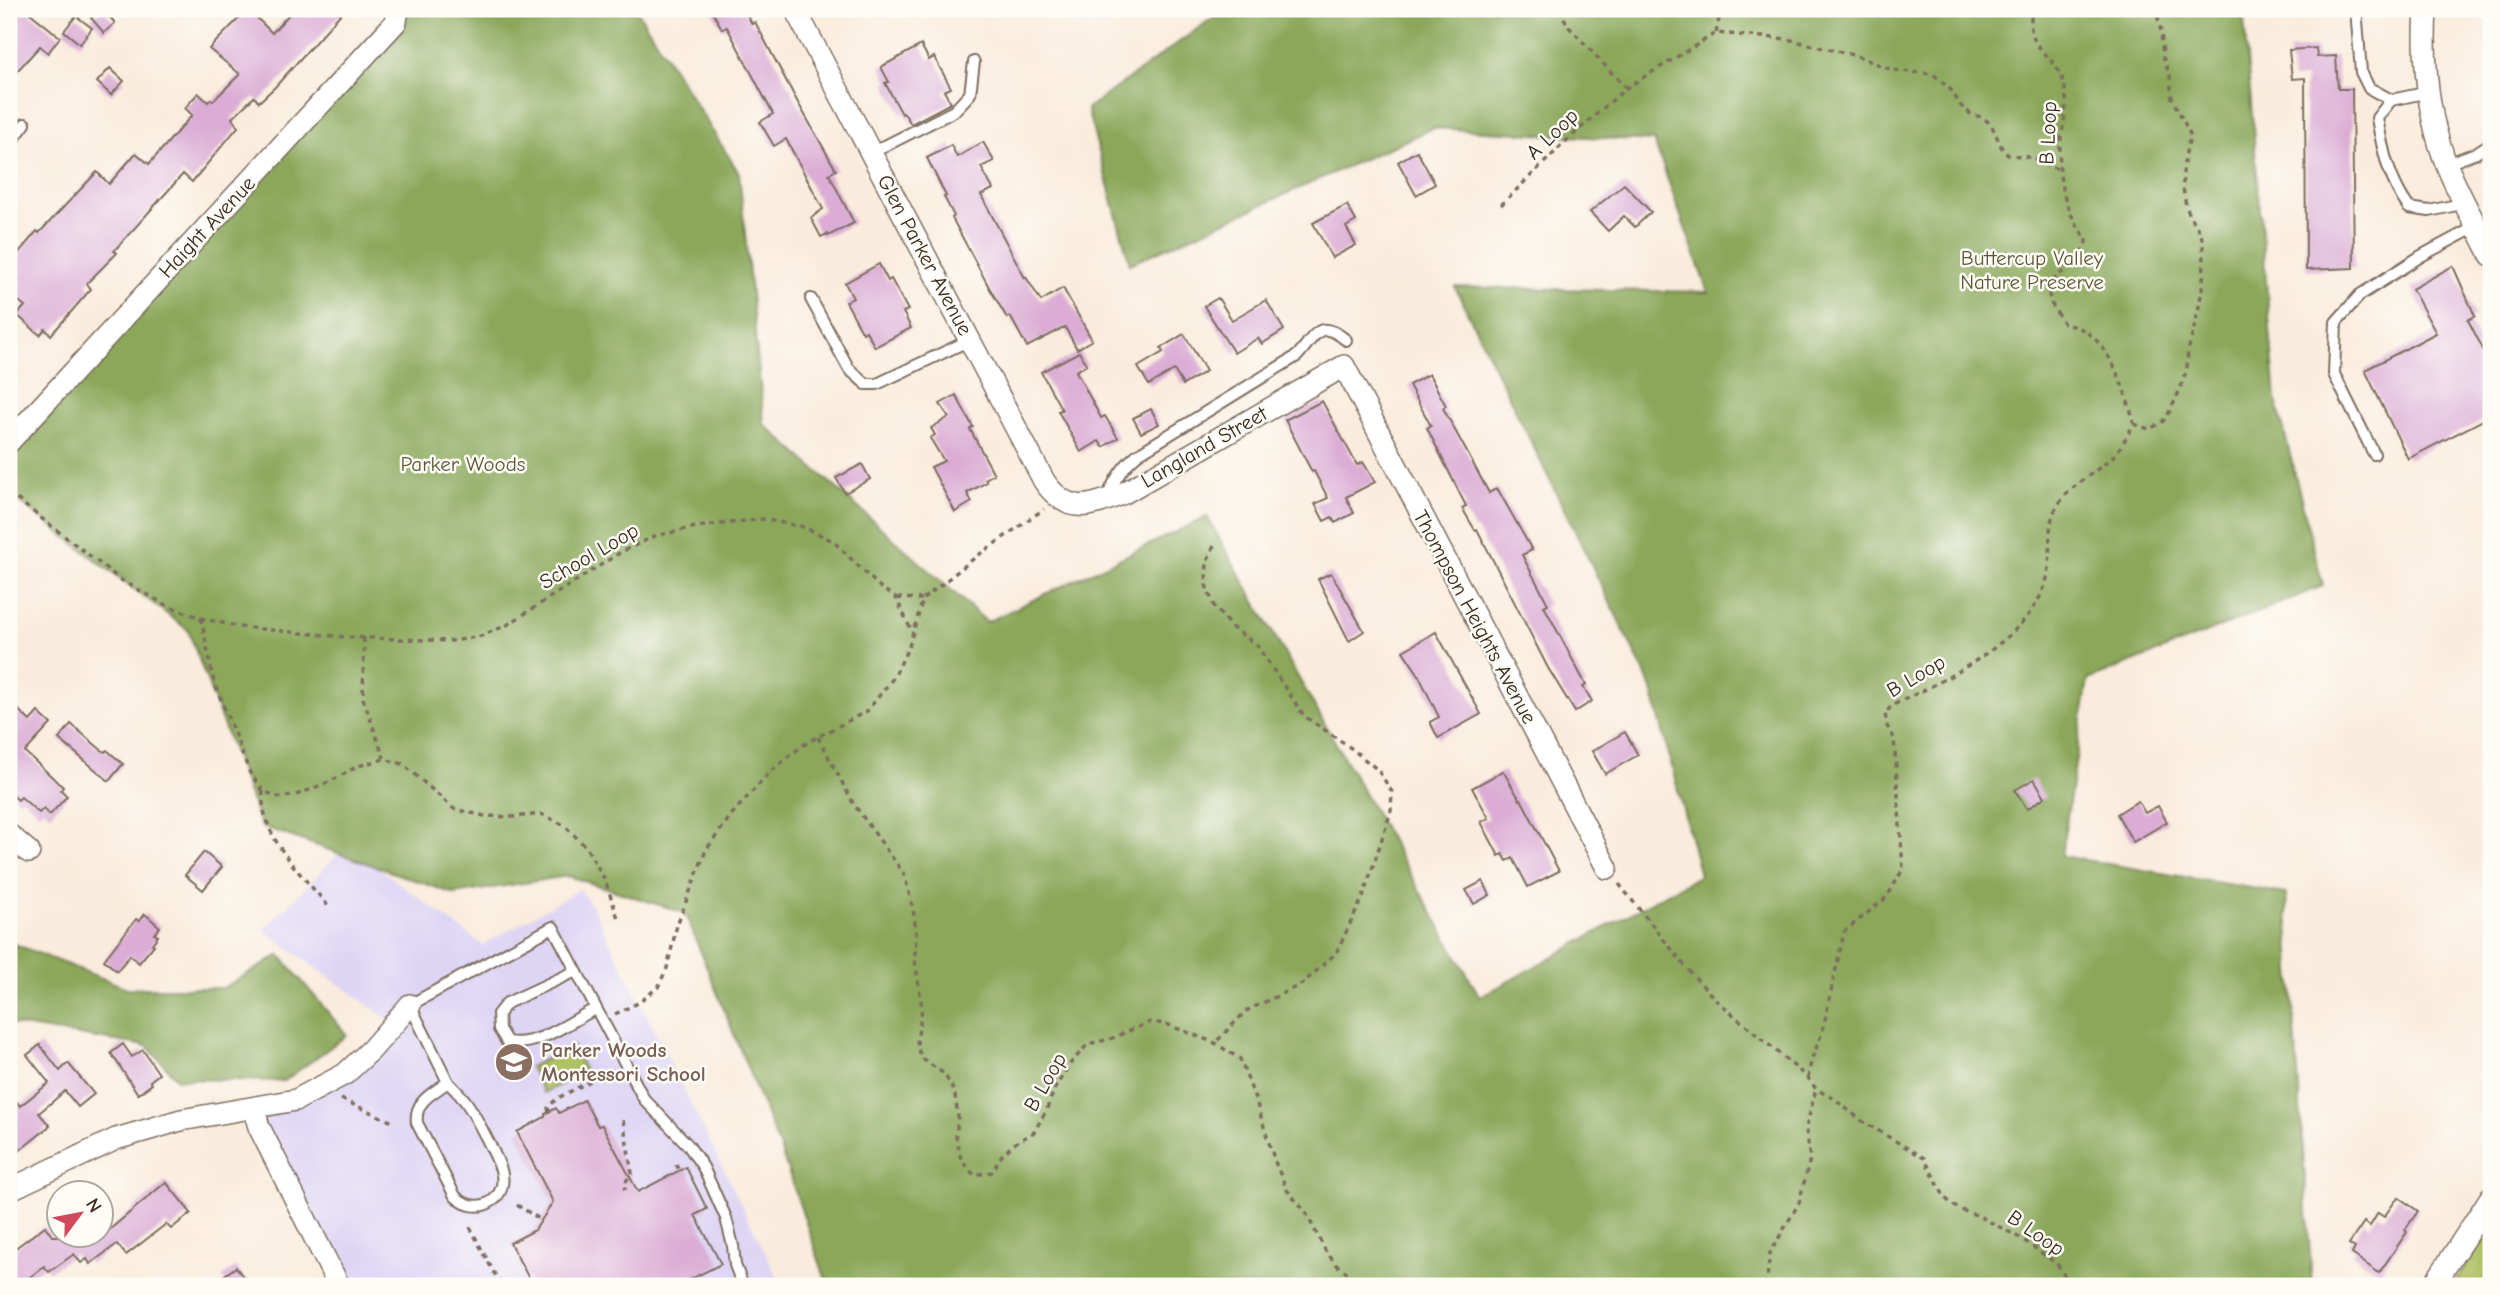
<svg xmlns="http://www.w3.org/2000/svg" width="2500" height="1295" viewBox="0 0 2500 1295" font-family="'Comic Neue',sans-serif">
<rect width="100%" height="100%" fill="#fdfcf7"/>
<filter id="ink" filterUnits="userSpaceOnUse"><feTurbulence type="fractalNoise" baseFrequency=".0143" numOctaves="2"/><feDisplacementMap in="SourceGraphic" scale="14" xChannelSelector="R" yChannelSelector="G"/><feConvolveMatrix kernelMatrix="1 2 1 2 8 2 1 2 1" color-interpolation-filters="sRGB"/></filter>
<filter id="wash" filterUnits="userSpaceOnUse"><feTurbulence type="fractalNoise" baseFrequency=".00686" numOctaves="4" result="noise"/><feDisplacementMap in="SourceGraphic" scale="28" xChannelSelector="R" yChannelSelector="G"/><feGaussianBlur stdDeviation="1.57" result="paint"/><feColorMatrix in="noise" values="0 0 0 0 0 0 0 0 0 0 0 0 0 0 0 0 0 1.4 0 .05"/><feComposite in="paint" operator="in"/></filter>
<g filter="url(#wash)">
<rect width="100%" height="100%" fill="#f9ecdc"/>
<polygon fill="#ded5f5" points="347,845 483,945 580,889 593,908 782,1286 339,1286 254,1109 296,1100 393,1023 263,930"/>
<g fill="#aec164" stroke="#747641" stroke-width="2">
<polygon points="572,1046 585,1071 544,1093 530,1067"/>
<polygon points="2491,1228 2491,1286 2452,1286"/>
</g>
<g fill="#8aa75a" stroke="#62683c" stroke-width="2">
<polygon points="395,9 448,9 505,14 510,9 636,9 739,173 764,424 987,622 1207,517 1480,997 1700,875 1651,686 1455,287 1708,292 1654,141 1433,128 1130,264 1087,109 1225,9 2243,9 2276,399 2323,586 2088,680 2061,856 2286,894 2312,1286 828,1286 781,1151 685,913 568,876 454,894 261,826 188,630 9,494 9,462 192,243"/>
<polygon points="9,942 127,988 223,988 280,955 347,1035 284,1081 177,1079 147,1046 9,1024"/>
</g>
<g id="blocks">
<g fill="#dbadd6">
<polygon points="9,9 25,9 60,37 48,53 40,46 9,80"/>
<polygon points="103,9 115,23 104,33 91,18"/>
<polygon points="248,9 272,33 294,9 345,9 275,87 259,102 254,97 232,118 238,127 192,182 183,174 114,251 117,253 88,282 87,284 91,289 64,320 51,335 45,329 40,335 17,315 25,306 9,293 9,264 37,231 39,233 97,172 109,184 136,153 149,164 192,115 185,108 198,93 208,102 211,99 213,101 240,74 209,49"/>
<polygon points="711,9 744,9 752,24 755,22 797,101 836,170 829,174 854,223 828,236 827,234 821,237 811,218 823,209 786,139 774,146 760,122 773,114 727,27 722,29"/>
<polygon points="76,16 92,28 80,44 64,31"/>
<polygon points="921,45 929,60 934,57 951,88 944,91 951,103 911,124 904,113 902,114 885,83 889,82 881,67"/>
<polygon points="2316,48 2317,57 2336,56 2338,89 2352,89 2354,268 2306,270 2305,78 2292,79 2289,50"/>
<polygon points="110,68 124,81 111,95 97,82"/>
<polygon points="983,142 994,161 981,167 993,189 981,195 1025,278 1026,277 1041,301 1063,288 1092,340 1077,349 1065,327 1027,347 1010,316 1007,318 990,289 952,218 954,216 944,197 946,196 927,158 951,145 957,157"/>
<polygon points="1417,151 1435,184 1416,195 1398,162"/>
<polygon points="1624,184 1651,212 1635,227 1624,216 1608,231 1590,212"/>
<polygon points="1347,205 1356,221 1346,227 1356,245 1332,258 1313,223"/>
<polygon points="879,264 888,281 891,279 908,310 903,312 911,328 875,347 866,331 863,333 846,302 853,298 845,283"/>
<polygon points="2453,266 2475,316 2468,320 2491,365 2491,416 2408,459 2365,370 2436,333 2412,289"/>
<polygon points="1218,298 1232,320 1266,300 1284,330 1262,344 1258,338 1234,353 1204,306"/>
<polygon points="1184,334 1206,371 1183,385 1174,370 1149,385 1138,367 1163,352 1161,348"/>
<polygon points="1079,352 1087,365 1076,371 1101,418 1105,416 1118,438 1103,447 1099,441 1081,452 1058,411 1062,410 1041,372"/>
<polygon points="1429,374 1446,406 1443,408 1489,493 1497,488 1532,550 1522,555 1548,604 1544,606 1586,685 1583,687 1592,701 1575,712 1548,668 1477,529 1475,530 1462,508 1466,506 1427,428 1431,426 1409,385"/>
<polygon points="956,395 973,427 970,429 994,474 985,479 987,482 967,493 972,502 955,512 931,467 944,461 930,438 935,435 931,428 949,417 940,404"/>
<polygon points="1322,401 1357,465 1363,462 1375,482 1346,497 1354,513 1335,523 1332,517 1324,521 1315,504 1328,498 1314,471 1312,472 1285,420"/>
<polygon points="1151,409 1159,424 1141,433 1133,418"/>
<polygon points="862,464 870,479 845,493 836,478"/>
<polygon points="1331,573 1364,631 1349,641 1318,579"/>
<polygon points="1436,632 1481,714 1438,738 1430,722 1439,717 1417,672 1403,651"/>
<polygon points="9,701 30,721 38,712 51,724 25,752 63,787 61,790 67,796 50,815 43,809 39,813 21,797 18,800 9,792"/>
<polygon points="71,724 99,748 105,752 107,750 123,764 109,781 59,739"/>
<polygon points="1625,732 1638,755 1605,774 1592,751"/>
<polygon points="1503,771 1520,800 1521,799 1559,871 1528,887 1513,858 1507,861 1503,854 1499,856 1481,822 1489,818 1472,788"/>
<polygon points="2034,779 2045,797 2027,809 2015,790"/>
<polygon points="2138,801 2145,813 2158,806 2167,822 2133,842 2117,814"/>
<polygon points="204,852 222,867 203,890 185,875"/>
<polygon points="1483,881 1490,895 1474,904 1466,890"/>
<polygon points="145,914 160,927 154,934 158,936 152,944 154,945 139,963 130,955 117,971 104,960 136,919 139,921"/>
<polygon points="123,1044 132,1057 143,1050 159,1074 150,1081 152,1084 138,1094 111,1053"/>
<polygon points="40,1045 60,1071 68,1063 94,1094 78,1107 65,1091 39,1113 50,1126 9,1159 9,1091 20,1106 49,1083 27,1055"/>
<polygon points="584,1100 598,1126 602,1125 638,1192 686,1167 707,1209 695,1215 721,1264 677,1286 533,1286 510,1243 535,1230 553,1202 517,1132 545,1117 545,1114 556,1108 559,1113"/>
<polygon points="166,1182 191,1213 171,1229 166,1224 126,1255 117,1244 90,1264 87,1259 81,1263 74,1254 49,1272 44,1266 19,1286 9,1286 9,1253 45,1226 52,1236 102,1236"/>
<polygon points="2398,1197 2418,1211 2405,1230 2407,1232 2379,1273 2352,1254 2355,1248 2349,1244 2364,1222 2370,1226 2378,1213 2384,1217"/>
<polygon points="236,1267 250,1286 229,1286 222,1277"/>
</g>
</g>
</g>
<g filter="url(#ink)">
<use href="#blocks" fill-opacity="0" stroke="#7e6e60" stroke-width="2"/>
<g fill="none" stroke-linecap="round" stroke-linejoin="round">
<g stroke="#7e6e60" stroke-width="14">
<g id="service">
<polyline points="2356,9 2361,72 2369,88 2391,100"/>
<path d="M 2429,92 L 2391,100 L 2377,118 C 2383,152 2389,180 2409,208 L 2429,211 L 2466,203"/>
<polyline points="9,145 25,124"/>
<polyline points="871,153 954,111 970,94 974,62"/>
<polyline points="2447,164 2476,153 2491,143"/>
<polyline points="811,299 849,369 866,384 877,384 970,340"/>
<polyline points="2374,454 2334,374 2336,322 2360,295 2421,256 2477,226"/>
<path d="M 1107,498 C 1115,479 1122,467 1138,454 L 1297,356 C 1315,337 1318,317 1346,340"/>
<path d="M 576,971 L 507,1003 L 498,1014 L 499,1029 L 507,1042 C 537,1048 569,1022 595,1009"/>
<path d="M 448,1082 C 454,1089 461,1095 466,1102 C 474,1113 497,1157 501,1170 C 510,1200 477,1218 455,1196 L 417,1123 C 414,1101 432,1094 448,1082 L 410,1005 L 553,927 L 644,1099 L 688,1145 L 703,1167 L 726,1218 L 733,1246 L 735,1265 L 743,1286"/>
</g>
</g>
<g stroke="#7e6e60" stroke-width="24">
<g id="minor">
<path d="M 795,9 L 1044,481 C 1068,516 1090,507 1124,493 L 1344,366 L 1607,868"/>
<path d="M 2426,9 C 2423,58 2427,111 2444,158 C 2456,191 2476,224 2491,255"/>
<polyline points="9,442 396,22 398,9"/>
<polyline points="9,835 29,852"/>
<polyline points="254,1109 259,1127 339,1286"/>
<polyline points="9,1190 116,1139 181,1120 296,1100 345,1074 371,1050 410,1005"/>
<polyline points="2433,1286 2491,1197"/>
</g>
</g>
<g stroke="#7e6e60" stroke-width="3.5" stroke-dasharray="5 5" stroke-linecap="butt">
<polyline points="1559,9 1569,27 1625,87"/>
<polyline points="1716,33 1721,9"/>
<polyline points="1501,205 1562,145 1626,88 1716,33 1787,39 1857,56 1892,70 1933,74 1951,90 1961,106 1972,115 1982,117 1991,124 2002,148 2008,155 2030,157 2061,171"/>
<path d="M 2134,424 L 2149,429 C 2153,427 2159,425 2163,421 C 2171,413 2185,379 2187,367 C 2188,361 2187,356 2188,351 C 2198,313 2208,278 2202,239 C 2201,231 2195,226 2192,220 C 2179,195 2181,162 2191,136 L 2172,98 L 2170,76 L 2163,57 L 2161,31 L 2156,9"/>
<polyline points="9,493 121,580 168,606 201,618 240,627 344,637 454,641 481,636 507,625 621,552 655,536 696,527 762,519 804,527 833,541 881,588 896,598 913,634"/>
<polyline points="1214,546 1207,561 1206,585 1214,606 1231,627 1256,644 1304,716 1347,745 1378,770 1392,792 1391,811 1363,897 1336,953 1302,984 1246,1011 1215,1043"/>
<polyline points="897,598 923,599"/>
<polyline points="201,618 214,682 250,773 263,791 282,798 299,794 331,781 358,766 384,759 403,764 454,809 485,816 513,817 541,814 564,825 586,847 605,880 618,918"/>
<polyline points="364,638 363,698 384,758"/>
<polyline points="818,737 853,803 904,874 913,908 916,931 915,960 922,1008 917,1042 919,1052 924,1060 943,1073 950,1083 955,1095 958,1117 956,1137 961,1159 974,1175 992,1172 1002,1155 1015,1143 1034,1132 1046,1111 1055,1088 1070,1064 1088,1044 1110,1039 1150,1022 1166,1024 1215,1043 1240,1059 1256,1101 1275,1162 1287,1190 1305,1211 1326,1252 1339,1267 1367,1286"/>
<path d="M 263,791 C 259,837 302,874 329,907"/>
<polyline points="1619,884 1690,972 1716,1000 1808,1078 1816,1089 1833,1098 1862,1121 1924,1158 1945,1198 1958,1209 1979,1216 2022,1239 2057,1264 2071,1286"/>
<polyline points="615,1014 640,1002 658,987 667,968 677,925 706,850 733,813 767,775 790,755 808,742 867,711 894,677 909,646 923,599 977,556 1044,509"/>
<path d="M 1808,1078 L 1811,1061 L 1822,1033 L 1844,932 L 1887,897 L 1903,869 L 1894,738 L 1887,726 L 1885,713 L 1893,705 C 1947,679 2035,638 2048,574 C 2052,554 2046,528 2055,510 C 2070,484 2089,478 2110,459 C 2120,451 2127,435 2134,424 C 2127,395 2112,348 2085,331 C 2079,327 2071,326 2064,324 L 2051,303 L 2047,286 L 2080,256 L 2087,240 C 2063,208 2056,178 2061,138 C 2064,122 2068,105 2065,89 C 2059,51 2021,52 2033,9"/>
<polyline points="341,1099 395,1123"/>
<polyline points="549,1112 548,1108 556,1099 600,1076"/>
<polyline points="623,1120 632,1173 624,1184 625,1190"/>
<polyline points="676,1164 679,1170"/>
<polyline points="517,1205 541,1220"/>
<polyline points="470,1227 501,1286"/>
<polyline points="1766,1286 1770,1253 1799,1203 1810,1159 1806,1128 1816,1089"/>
</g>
<use href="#service" stroke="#fff" stroke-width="10"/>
<use href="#minor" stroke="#fff" stroke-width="21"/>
</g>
</g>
<defs>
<g id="school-disc" transform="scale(2.0125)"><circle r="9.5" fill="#8d6e63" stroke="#fdfcf7"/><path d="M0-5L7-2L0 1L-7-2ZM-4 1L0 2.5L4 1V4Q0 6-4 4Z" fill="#fff"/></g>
</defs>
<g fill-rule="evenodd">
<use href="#school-disc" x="514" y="1062"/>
</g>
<g text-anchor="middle" stroke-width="5" stroke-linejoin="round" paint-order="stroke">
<g font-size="21" fill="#3b2a1e" stroke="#fdfcf7">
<text transform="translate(2048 133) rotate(-87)" y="7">B Loop</text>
<text transform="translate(1552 134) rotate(-44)" y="7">A Loop</text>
<text transform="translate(207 227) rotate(-47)" y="7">Haight Avenue</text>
<text transform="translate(925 255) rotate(62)" y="7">Glen Parker Avenue</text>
<text transform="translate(1204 447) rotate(-30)" y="7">Langland Street</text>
<text transform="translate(589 556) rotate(-30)" y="7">School Loop</text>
<text transform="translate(1475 617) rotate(62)" y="7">Thompson Heights Avenue</text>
<text transform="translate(1916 676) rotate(-30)" y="7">B Loop</text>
<text transform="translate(1045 1082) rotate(-60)" y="7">B Loop</text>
<text transform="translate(2036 1233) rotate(35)" y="7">B Loop</text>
</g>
<g font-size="21" fill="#5e5733" stroke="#fdfcf7">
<text x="2032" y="265">Buttercup Valley<tspan x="2032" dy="24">Nature Preserve</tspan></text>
<text x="463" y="471">Parker Woods</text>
</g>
<g font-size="21" font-weight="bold" fill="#785e54" stroke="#fdfcf7" text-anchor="start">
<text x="541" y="1057">Parker Woods<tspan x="541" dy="24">Montessori School</tspan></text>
</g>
</g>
<rect width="2500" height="1295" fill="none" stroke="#fdfcf7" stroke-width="35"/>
<g transform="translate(80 1214) rotate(58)"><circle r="33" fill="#fdfcf7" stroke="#afa8a0" stroke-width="2"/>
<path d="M0-5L12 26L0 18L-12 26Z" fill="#d1495b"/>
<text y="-10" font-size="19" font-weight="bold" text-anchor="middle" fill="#3b2a1e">N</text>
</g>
</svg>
